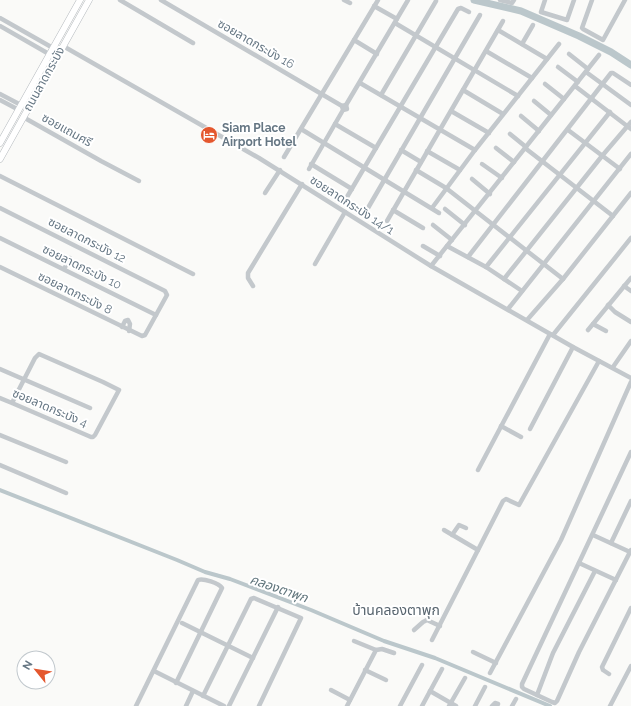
<svg xmlns="http://www.w3.org/2000/svg" width="631" height="706" viewBox="0 0 631 706" font-family="Raleway,'Noto Sans Thai',sans-serif">
<rect width="100%" height="100%" fill="#fafaf8"/>
<g fill="none" stroke-linecap="round" stroke-linejoin="round">
<polyline stroke="#bbc7cb" stroke-width="4" points="0,490 177,560 205,572 230,579 311,610 384,641 435,658 550,706"/>
<polyline stroke="#bbc7cb" stroke-width="7" points="474,0 521,11 579,36 611,52 631,65"/>
<g stroke="#b5babe" stroke-width="7">
<g id="major">
<polyline points="0,143 80,0"/>
<polyline points="0,159 89,0"/>
</g>
</g>
<g stroke="#c3c8cc" stroke-width="4.5">
<polyline points="120,0 193,43"/>
<polyline points="161,0 342,106"/>
<polyline points="344,0 350,3"/>
<polyline points="500,0 512,3 514,0"/>
<polyline points="545,0 541,12 567,20 574,0"/>
<polyline points="592,0 582,28 583,29 603,40 625,0"/>
<polyline points="374,6 397,19"/>
<polyline points="0,18 53,48"/>
<polyline points="395,23 518,96"/>
<polyline points="0,26 49,54"/>
<polyline points="498,30 547,59"/>
<polyline points="354,40 377,54"/>
<polyline points="522,44 533,25"/>
<polyline points="63,46 259,158 431,266 573,347 631,378"/>
<polyline points="486,51 532,78"/>
<polyline points="569,54 588,69"/>
<polyline points="558,67 578,82"/>
<polyline points="586,72 631,105"/>
<polyline points="360,83 475,150"/>
<polyline points="545,84 564,99"/>
<polyline points="575,86 631,129"/>
<polyline points="463,90 503,114"/>
<polyline points="0,94 21,105"/>
<polyline points="381,95 436,1"/>
<polyline points="0,100 19,110"/>
<polyline points="534,101 551,115"/>
<polyline points="346,105 408,0"/>
<polyline points="451,111 489,133"/>
<polyline points="521,116 539,131"/>
<polyline points="23,117 101,161 139,181"/>
<polyline points="335,124 376,148"/>
<polyline points="301,129 439,213"/>
<polyline points="568,130 620,169"/>
<polyline points="510,134 526,147"/>
<polyline points="496,148 514,162"/>
<polyline points="525,148 613,216"/>
<polyline points="401,150 421,162"/>
<polyline points="427,151 460,170"/>
<polyline points="284,157 378,0"/>
<polyline points="311,164 352,189"/>
<polyline points="482,164 502,178"/>
<polyline points="309,169 343,110 347,109 346,105 342,106 343,110"/>
<polyline points="416,170 446,188 563,279"/>
<polyline points="0,176 193,274"/>
<polyline points="472,179 490,194"/>
<polyline points="265,193 280,170"/>
<polyline points="347,197 458,9 461,8 469,12"/>
<polyline points="0,208 165,291 167,295 145,335 142,336 0,267"/>
<polyline points="368,208 480,15"/>
<polyline points="432,208 475,150 559,44"/>
<polyline points="445,209 465,225"/>
<polyline points="393,210 423,228"/>
<polyline points="387,221 503,21"/>
<polyline points="433,225 452,240"/>
<polyline points="0,238 156,315"/>
<polyline points="423,246 440,256"/>
<polyline points="447,246 486,267 522,291"/>
<polyline points="468,257 611,73 613,73 631,85"/>
<polyline points="315,264 345,212"/>
<polyline points="431,266 599,55"/>
<polyline points="486,267 610,112"/>
<polyline points="64,269 70,258"/>
<polyline points="504,279 602,156 631,122"/>
<polyline points="253,286 248,278 248,273 302,184"/>
<polyline points="624,286 631,291"/>
<polyline points="608,305 615,312 631,322"/>
<polyline points="508,309 631,154"/>
<polyline points="527,320 563,279 631,193"/>
<polyline points="593,324 606,331"/>
<polyline points="122,327 125,321 128,320 130,324 129,331"/>
<polyline points="588,330 631,278"/>
<polyline points="553,335 631,238"/>
<polyline points="613,367 631,341"/>
<polyline points="0,369 90,408"/>
<polyline points="0,398 12,403 91,437 93,437 95,435 119,390 103,382 39,354 35,358 12,403"/>
<polyline points="501,426 521,437"/>
<polyline points="530,429 573,347"/>
<polyline points="0,435 66,462"/>
<polyline points="631,452 522,684 522,687 524,689 552,702 555,703 557,701 579,652 631,550"/>
<polyline points="0,465 66,493"/>
<polyline points="478,470 550,334"/>
<polyline points="444,530 478,550"/>
<polyline points="452,535 459,525 466,528"/>
<polyline points="593,535 630,552"/>
<polyline points="611,543 631,501"/>
<polyline points="579,563 616,580"/>
<polyline points="182,623 253,658"/>
<polyline points="414,630 423,622 427,620 440,626"/>
<polyline points="432,640 503,501 506,499 519,505 599,361"/>
<polyline points="354,641 376,650"/>
<polyline points="473,652 496,663"/>
<polyline points="365,670 386,680"/>
<polyline points="154,671 224,706"/>
<polyline points="490,673 561,540 631,382"/>
<polyline points="609,674 603,670 602,667 631,608"/>
<polyline points="331,690 350,700"/>
<polyline points="430,691 456,706"/>
<polyline points="537,695 553,653 595,571"/>
<polyline points="203,696 251,599 254,598 301,618 259,706"/>
<path d="M 136,706 L 198,580 C 203,578 219,583 222,588 L 176,683"/>
<polyline points="186,706 193,691"/>
<polyline points="229,706 278,607"/>
<polyline points="347,706 376,650 382,649 394,653"/>
<polyline points="400,706 422,665"/>
<polyline points="422,706 442,669"/>
<polyline points="449,706 465,678"/>
<polyline points="475,706 485,687"/>
<polyline points="492,706 495,703 498,704 497,706"/>
<polyline points="512,706 516,699"/>
<polyline points="610,706 631,666"/>
</g>
<use href="#major" stroke="#fff" stroke-width="6"/>
</g>
<defs>
<g id="hotel-disc" transform="scale(0.9)"><circle r="9.5" fill="#e4572e" stroke="#fff"/><path d="M-6-4.5h1.5V1H6V5H4.5V3h-9V5H-6ZM-4 0a1.8 1.8 0 1 1 3.6 0ZM.5 0V-2.5h3Q6-2.5 6 0Z" fill="#fff"/></g>
</defs>
<g fill-rule="evenodd">
<use href="#hotel-disc" x="209" y="135"/>
</g>
<g text-anchor="middle" stroke-width="4" stroke-linejoin="round" paint-order="stroke">
<g font-size="12" fill="#657683" stroke="#fff">
<text transform="translate(256 44) rotate(30)" y="4">ซอยลาดกระบัง 16</text>
<text transform="translate(44 79) rotate(-61)" y="4">ถนนลาดกระบัง</text>
<text transform="translate(67 130) rotate(29)" y="4">ซอยแถมศรี</text>
<text transform="translate(352 205) rotate(33)" y="4">ซอยลาดกระบัง 14/1</text>
<text transform="translate(87 240) rotate(27)" y="4">ซอยลาดกระบัง 12</text>
<text transform="translate(82 267) rotate(26)" y="4">ซอยลาดกระบัง 10</text>
<text transform="translate(75 293) rotate(26)" y="4">ซอยลาดกระบัง 8</text>
<text transform="translate(50 408) rotate(23)" y="4">ซอยลาดกระบัง 4</text>
</g>
<g font-size="12" font-weight="bold" fill="#657683" stroke="#fff" text-anchor="start">
<text x="222" y="132">Siam Place<tspan x="222" dy="14">Airport Hotel</tspan></text>
</g>
<g font-size="13" font-style="italic" fill="#60757c" stroke="#fff">
<text transform="translate(279 588) rotate(19)" y="5">คลองตาพุก</text>
</g>
<g font-size="14" fill="#57646e" stroke="#fff">
<text x="396" y="615">บ้านคลองตาพุก</text>
</g>
</g>
<g transform="translate(36 670) rotate(300)"><circle r="19" fill="#ffffff" stroke="#c1c8cd"/>
<path d="M0-3L7 15L0 10L-7 15Z" fill="#e4572e"/>
<text y="-6" font-size="11" font-weight="bold" text-anchor="middle" fill="#657683">N</text>
</g>
</svg>
